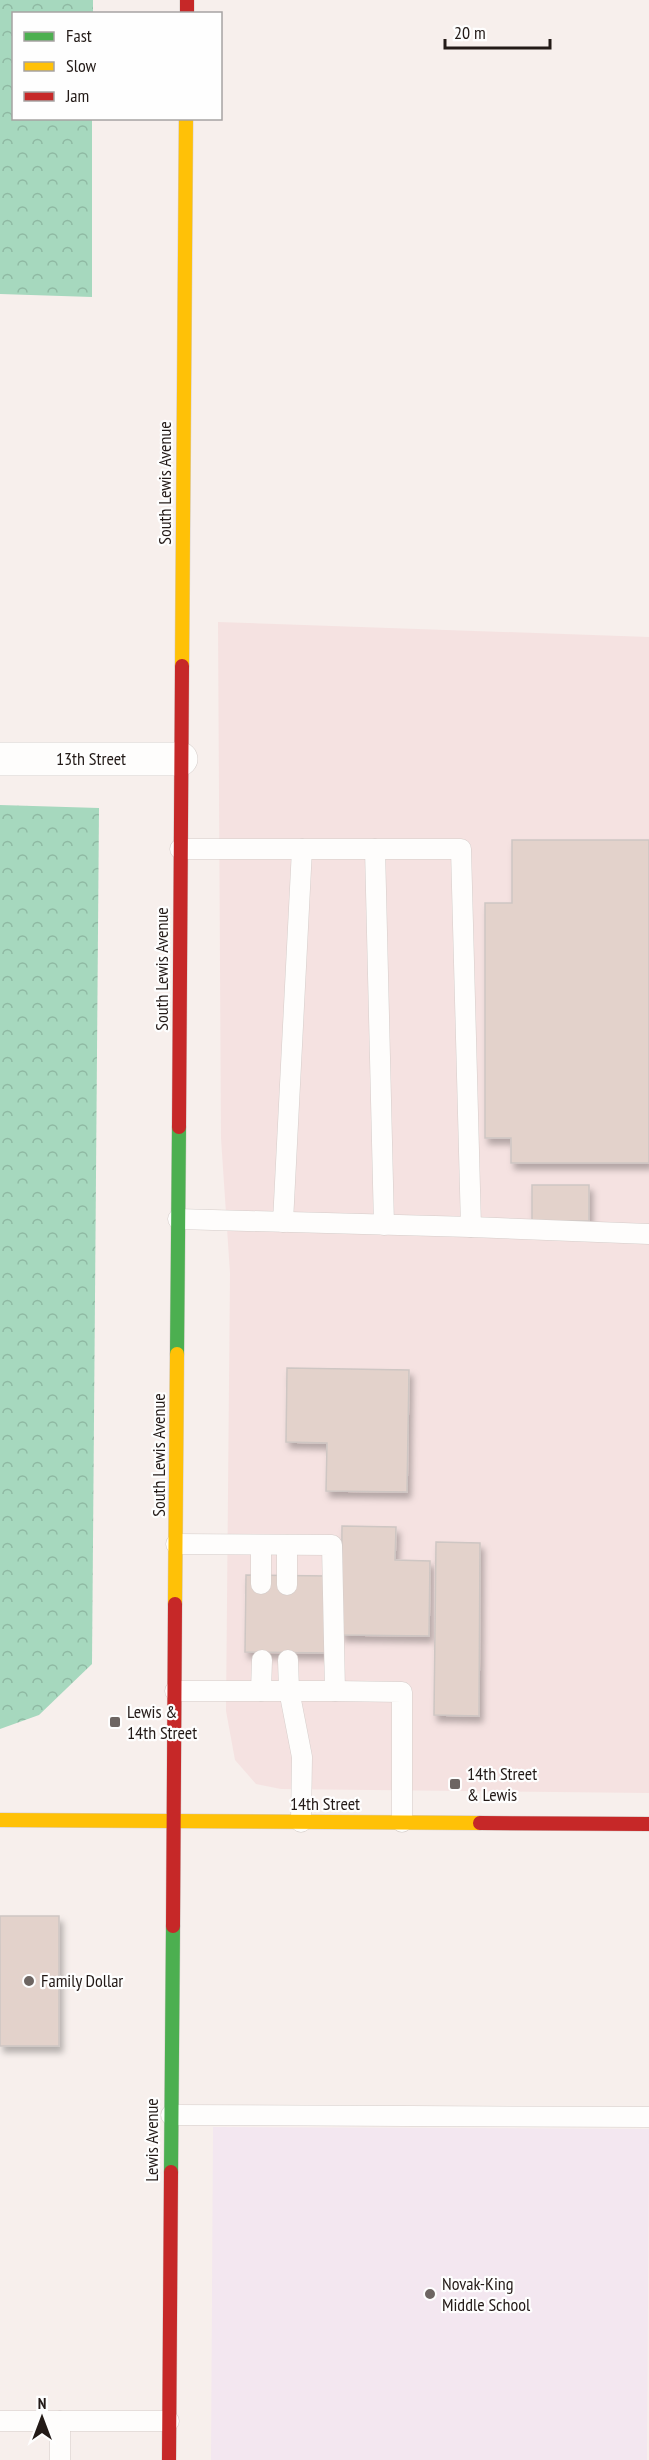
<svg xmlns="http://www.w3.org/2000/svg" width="649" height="2460" viewBox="0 0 649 2460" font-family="'PT Sans Narrow',sans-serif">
<defs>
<pattern id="forest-crowns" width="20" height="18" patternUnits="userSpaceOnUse" patternTransform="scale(1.5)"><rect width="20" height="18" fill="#a6d8be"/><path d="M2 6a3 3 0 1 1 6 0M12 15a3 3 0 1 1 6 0" fill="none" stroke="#8fb9a3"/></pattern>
<filter id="shadow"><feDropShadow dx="3.5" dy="6" stdDeviation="3" flood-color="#0004"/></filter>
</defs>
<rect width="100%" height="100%" fill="#f7efec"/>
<polygon fill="#f5e2e1" points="218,622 649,637 649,1793 281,1789 256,1784 235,1760 226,1711 230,1273 221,1138"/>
<polygon fill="#f3e7f0" points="213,2127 649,2129 647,2460 211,2460"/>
<g fill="url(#forest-crowns)">
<polygon points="0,0 93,0 93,13 14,14 14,118 92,119 92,297 0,294"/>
<polygon points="0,805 99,808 92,1664 39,1715 0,1729"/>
</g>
<g fill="#e3d2cb" stroke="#cec6c3" stroke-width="1.5" filter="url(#shadow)">
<polygon points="512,840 649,840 649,1163 511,1163 511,1138 485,1138 485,903 512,903"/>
<rect x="532" y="1185" width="57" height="36"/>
<polygon points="287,1368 409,1370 407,1492 326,1491 327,1443 286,1442"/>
<polygon points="342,1526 396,1527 395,1560 430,1561 429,1636 341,1635"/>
<polygon points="436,1542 480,1543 479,1716 434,1715"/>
<polygon points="246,1575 328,1576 327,1653 245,1652"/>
<rect x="0" y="1916" width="59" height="130"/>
</g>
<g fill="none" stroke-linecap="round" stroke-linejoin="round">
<g stroke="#d5cdca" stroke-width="21">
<g id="lane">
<polyline points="375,849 384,1225"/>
<polyline points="178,1219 471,1227 461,849 180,849"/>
<polyline points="283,1222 302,849"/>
<polyline points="471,1227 649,1234"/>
<polyline points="287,1545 287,1585"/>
<polyline points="261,1584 261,1545"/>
<polyline points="288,1660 289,1690 302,1757 301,1822"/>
<polyline points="175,1691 335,1691 332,1545 176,1544"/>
<polyline points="261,1691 262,1660"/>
<polyline points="335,1691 402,1692 402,1822"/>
<polyline points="171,2115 649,2117"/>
<polyline points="0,2421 169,2421"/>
<polyline points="60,2460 60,2421"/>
</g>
</g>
<g stroke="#d5cdca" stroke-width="34">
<polyline id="street" points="0,759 181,759"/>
</g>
<g stroke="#d5cdca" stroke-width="15">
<g id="fast">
<polyline points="177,1354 179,1127"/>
<polyline points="171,2172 173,1926"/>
</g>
</g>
<g stroke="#d5cdca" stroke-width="15">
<g id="slow">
<polyline points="182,666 186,118"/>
<polyline points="175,1604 177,1354"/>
<polyline points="0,1820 480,1823"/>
</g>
</g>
<g stroke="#d5cdca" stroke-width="15">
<g id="jam">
<polyline points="187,0 187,14"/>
<polyline points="179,1127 182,666"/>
<polyline points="480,1823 649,1824"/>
<polyline points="173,1926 175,1604"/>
<polyline points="169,2460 171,2172"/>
</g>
</g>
<use href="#lane" stroke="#fefdfc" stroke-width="20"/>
<use href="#street" stroke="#fefdfc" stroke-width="33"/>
<use href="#fast" stroke="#4caf50" stroke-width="14"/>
<use href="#slow" stroke="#ffc107" stroke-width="14"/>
<use href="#jam" stroke="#c62828" stroke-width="14"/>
</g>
<g fill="#6d6562" stroke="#fefefe" stroke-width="2">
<rect x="109" y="1716" width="12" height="12" rx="3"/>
<rect x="449" y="1778" width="12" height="12" rx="3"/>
<circle cx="29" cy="1981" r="6"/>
<circle cx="430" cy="2294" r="6"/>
</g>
<g text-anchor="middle" stroke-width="4.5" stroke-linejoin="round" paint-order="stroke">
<g font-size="18" fill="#231a17" stroke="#fefefe">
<text transform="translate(165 483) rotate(-90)" y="6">South Lewis Avenue</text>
<text x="91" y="765">13th Street</text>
<text transform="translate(162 969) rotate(-90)" y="6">South Lewis Avenue</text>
<text transform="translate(159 1455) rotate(-90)" y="6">South Lewis Avenue</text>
<text x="325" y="1810">14th Street</text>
<text transform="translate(152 2140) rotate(-90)" y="6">Lewis Avenue</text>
</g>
<g font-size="18" fill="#231a17" stroke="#fefefe" text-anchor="start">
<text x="127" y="1718">Lewis &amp;<tspan x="127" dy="21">14th Street</tspan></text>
<text x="467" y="1780">14th Street<tspan x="467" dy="21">&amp; Lewis</tspan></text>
<text x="41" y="1987">Family Dollar</text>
<text x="442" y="2290">Novak-King<tspan x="442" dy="21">Middle School</tspan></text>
</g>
</g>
<rect x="12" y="12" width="210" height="108" fill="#fefefe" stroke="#a6a3a2" stroke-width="1.5"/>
<rect x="24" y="32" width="30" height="9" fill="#4caf50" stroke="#a6a3a2" stroke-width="1.5"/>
<text x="66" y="42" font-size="18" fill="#231a17">Fast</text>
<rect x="24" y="62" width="30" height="9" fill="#ffc107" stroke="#a6a3a2" stroke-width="1.5"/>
<text x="66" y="72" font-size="18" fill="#231a17">Slow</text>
<rect x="24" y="92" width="30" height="9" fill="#c62828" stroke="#a6a3a2" stroke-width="1.5"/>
<text x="66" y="102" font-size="18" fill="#231a17">Jam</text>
<g transform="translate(42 2418)" stroke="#fefefe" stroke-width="4.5" paint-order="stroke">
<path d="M0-4.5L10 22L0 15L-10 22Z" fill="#231a17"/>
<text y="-9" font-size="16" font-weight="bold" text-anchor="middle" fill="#231a17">N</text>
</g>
<path d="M445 39v9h105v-9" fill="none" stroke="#231a17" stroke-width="3"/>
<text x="454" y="39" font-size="18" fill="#231a17" stroke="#fefefe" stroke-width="4.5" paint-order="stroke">20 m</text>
</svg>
